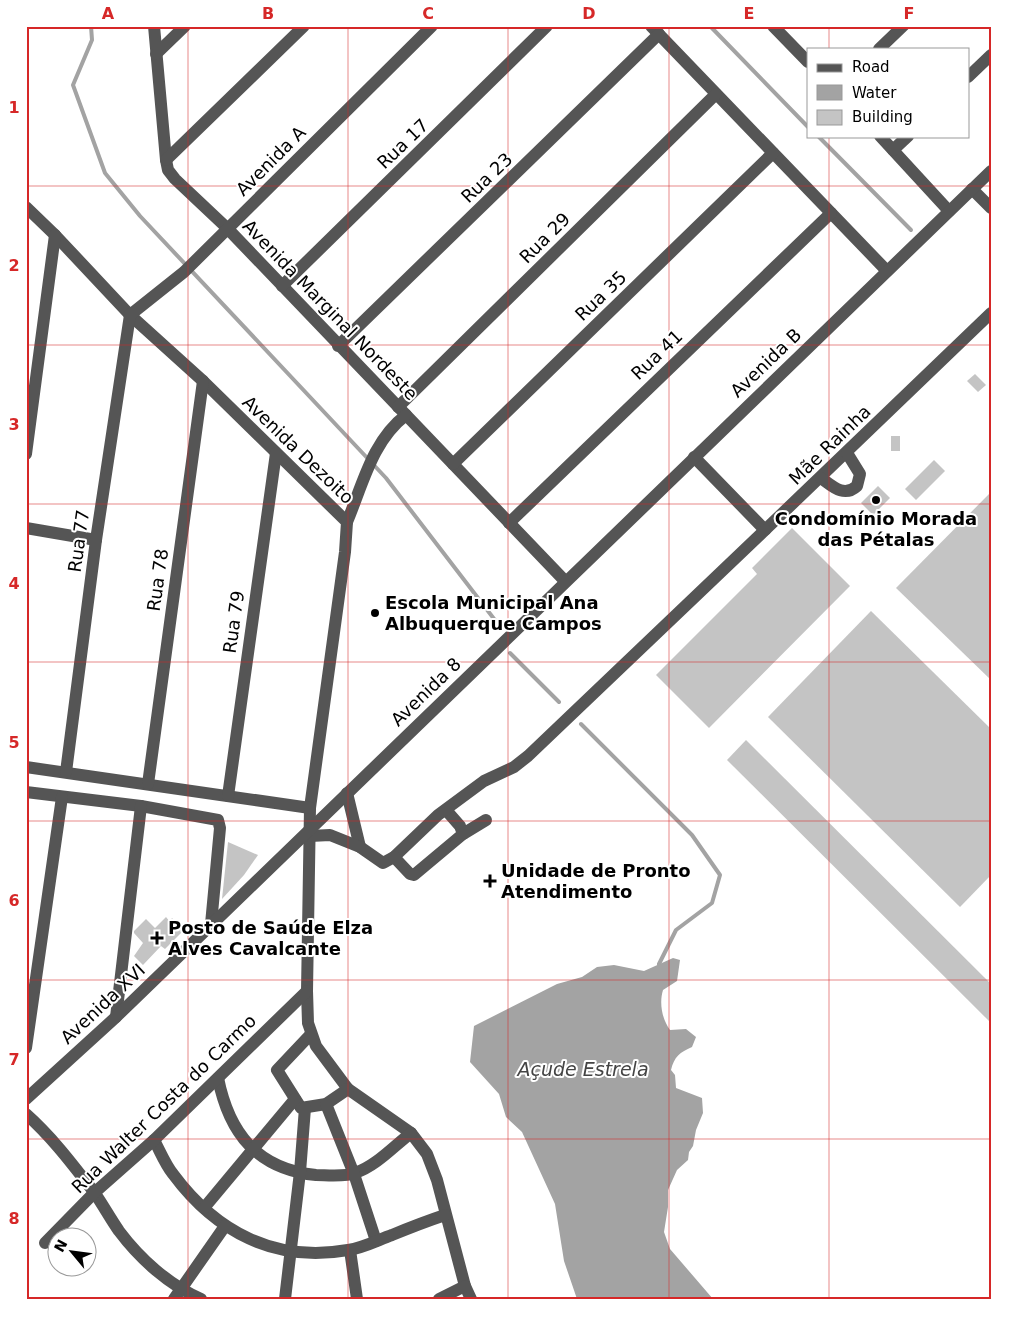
<svg xmlns="http://www.w3.org/2000/svg" width="1017" height="1325" viewBox="0 0 1017 1325" font-family="'DejaVu Sans',sans-serif">
<rect width="100%" height="100%" fill="#fff"/>
<path fill="#a3a3a3" d="M 673,958 L 680,960 L 677,981 L 663,990 C 659,1003 662,1019 670,1030 L 686,1029 L 696,1037 L 692,1047 C 680,1052 674,1057 671,1070 L 675,1075 L 676,1088 L 702,1098 L 703,1113 L 696,1130 L 693,1146 L 689,1152 L 688,1160 L 677,1170 L 668,1190 L 668,1207 L 664,1232 L 670,1249 L 713,1299 L 577,1299 L 564,1261 L 555,1204 L 522,1132 L 506,1117 L 499,1094 L 470,1062 L 474,1026 L 557,984 L 582,977 L 597,967 L 614,965 L 644,971 Z"/>
<g fill="none" stroke-linecap="round" stroke-linejoin="round">
<g stroke="#a3a3a3" stroke-width="4">
<polyline points="91,26 92,40 73,85 105,173 140,216 386,478 501,628"/>
<polyline points="710,26 808,127"/>
<polyline points="818,136 911,230"/>
<polyline points="510,653 559,702"/>
<polyline points="581,724 692,835 720,875 712,903 676,930 659,964"/>
</g>
</g>
<g fill="#c4c4c4">
<polygon points="975,374 986,385 978,392 967,381"/>
<rect x="891" y="436" width="9" height="15"/>
<polygon points="934,460 945,471 916,500 905,489"/>
<polygon points="878,486 890,498 873,515 861,503"/>
<polygon points="991,492 991,680 896,588"/>
<polygon points="792,528 850,586 709,728 656,675 757,574 752,568"/>
<polygon points="871,611 991,729 991,875 960,907 768,717"/>
<polygon points="746,740 991,984 991,1023 727,760"/>
<polygon points="228,842 258,855 244,875 222,899"/>
<polygon points="166,917 170,922 172,918 176,923 179,921 187,927 165,949 161,946 143,965 134,956 143,943 134,933 134,931 146,919 155,928"/>
</g>
<g fill="none" stroke-linecap="round" stroke-linejoin="round">
<g stroke="#555" stroke-width="12">
<polyline points="154,26 166,160 168,170 175,179 227,228 565,581"/>
<polyline points="651,26 887,271"/>
<polyline points="773,26 808,62"/>
<polyline points="879,49 903,26"/>
<polyline points="156,54 185,26"/>
<polyline points="968,77 991,55"/>
<polyline points="880,136 949,211"/>
<polyline points="893,150 908,136"/>
<polyline points="166,160 304,26"/>
<polyline points="972,189 991,208"/>
<polyline points="26,207 55,235 130,315 203,381 347,522 345,552 310,808 307,991 308,1023 316,1046 348,1089 411,1133 427,1154 437,1180 465,1286 471,1299"/>
<polyline points="282,286 547,26"/>
<polyline points="338,346 659,34"/>
<polyline points="398,407 716,94"/>
<polyline points="26,454 55,235"/>
<polyline points="694,457 765,530 991,313"/>
<polyline points="453,464 773,153"/>
<path d="M 821,478 C 832,486 844,498 857,486 L 860,474 L 847,453"/>
<path d="M 347,522 C 363,484 372,441 406,415"/>
<polyline points="509,523 831,213"/>
<polyline points="26,528 96,540"/>
<polyline points="26,767 310,808"/>
<polyline points="66,772 96,540 130,315 184,272 432,26"/>
<polyline points="148,784 203,381"/>
<polyline points="26,792 141,806 218,820 220,828 211,924"/>
<polyline points="347,793 360,847"/>
<polyline points="228,796 276,453"/>
<polyline points="446,810 460,826 463,834"/>
<polyline points="310,836 330,835 360,847 383,863 394,857 438,815 484,781 514,767 528,756 765,530"/>
<polyline points="394,857 410,874 414,875 463,834 486,820"/>
<polyline points="116,1017 141,806"/>
<polyline points="311,1034 277,1070 301,1108 326,1104 348,1089"/>
<polyline points="26,1048 62,797"/>
<path d="M 218,1078 C 229,1133 257,1169 316,1175 C 326,1175 346,1177 355,1173 C 376,1166 393,1147 411,1133"/>
<polyline points="26,1099 116,1017 991,171"/>
<polyline points="326,1104 354,1174 376,1241"/>
<path d="M 26,1114 C 52,1137 73,1165 94,1192 C 103,1205 110,1218 119,1231 C 140,1259 169,1285 201,1299"/>
<path d="M 154,1140 C 160,1151 165,1164 173,1174 C 216,1232 275,1263 348,1250 C 363,1248 378,1240 392,1235 C 409,1228 427,1221 445,1215"/>
<polyline points="204,1208 295,1099"/>
<polyline points="45,1243 94,1193 154,1140 307,991"/>
<polyline points="350,1250 357,1299"/>
<polyline points="174,1299 225,1226"/>
<polyline points="285,1299 300,1172 305,1108"/>
<polyline points="439,1299 465,1286"/>
</g>
</g>
<path fill="none" stroke="#d62828" stroke-width="1" stroke-opacity="0.55" d="M 188,26 L 188,1299M 348,26 L 348,1299M 508,26 L 508,1299M 669,26 L 669,1299M 829,26 L 829,49M 829,136 L 829,1299M 26,186 L 991,186M 26,345 L 991,345M 26,504 L 991,504M 26,662 L 991,662M 26,821 L 991,821M 26,980 L 991,980M 26,1139 L 991,1139"/>
<g fill="#000" stroke="#fff" stroke-width="2">
<circle cx="876" cy="500" r="5"/>
<circle cx="375" cy="613" r="5"/>
<path d="M487.5 873.5h5v5h5v5h-5v5h-5v-5h-5v-5h5z"/>
<path d="M154.5 930.5h5v5h5v5h-5v5h-5v-5h-5v-5h5z"/>
</g>
<g text-anchor="middle" stroke-width="4" stroke-linejoin="round" paint-order="stroke">
<g font-size="18" fill="#000" stroke="#fff">
<text transform="translate(403 144) rotate(-44)" y="6">Rua 17</text>
<text transform="translate(271 161) rotate(-45)" y="6">Avenida A</text>
<text transform="translate(487 178) rotate(-44)" y="6">Rua 23</text>
<text transform="translate(545 238) rotate(-45)" y="6">Rua 29</text>
<text transform="translate(601 296) rotate(-44)" y="6">Rua 35</text>
<text transform="translate(330 310) rotate(46)" y="6">Avenida Marginal Nordeste</text>
<text transform="translate(657 355) rotate(-44)" y="6">Rua 41</text>
<text transform="translate(766 363) rotate(-44)" y="6">Avenida B</text>
<text transform="translate(830 445) rotate(-44)" y="6">Mãe Rainha</text>
<text transform="translate(298 450) rotate(44)" y="6">Avenida Dezoito</text>
<text transform="translate(79 541) rotate(-82)" y="6">Rua 77</text>
<text transform="translate(158 580) rotate(-82)" y="6">Rua 78</text>
<text transform="translate(234 622) rotate(-82)" y="6">Rua 79</text>
<text transform="translate(426 692) rotate(-44)" y="6">Avenida 8</text>
<text transform="translate(103 1004) rotate(-43)" y="6">Avenida XVI</text>
<text transform="translate(164 1104) rotate(-44)" y="6">Rua Walter Costa do Carmo</text>
</g>
<g font-size="18" font-weight="bold" fill="#000" stroke="#fff" text-anchor="start">
<text x="876" y="525" text-anchor="middle">Condomínio Morada<tspan x="876" dy="21">das Pétalas</tspan></text>
<text x="385" y="609">Escola Municipal Ana<tspan x="385" dy="21">Albuquerque Campos</tspan></text>
<text x="501" y="877">Unidade de Pronto<tspan x="501" dy="21">Atendimento</tspan></text>
<text x="168" y="934">Posto de Saúde Elza<tspan x="168" dy="21">Alves Cavalcante</tspan></text>
</g>
<g font-size="19" font-style="italic" fill="#444" stroke="#fff">
<text x="583" y="1076">Açude Estrela</text>
</g>
</g>
<rect width="1017" height="1325" fill="none" stroke="#ffffff" stroke-width="55"/>
<rect x="807" y="48" width="162" height="90" fill="#ffffff" stroke="#999999"/>
<rect x="817" y="64" width="25" height="8" fill="#555555" stroke="#999999"/>
<text x="852" y="72" font-size="15" fill="#000000">Road</text>
<rect x="817" y="85" width="25" height="15" fill="#a3a3a3" stroke="#999999"/>
<text x="852" y="98" font-size="15" fill="#000000">Water</text>
<rect x="817" y="110" width="25" height="15" fill="#c4c4c4" stroke="#999999"/>
<text x="852" y="122" font-size="15" fill="#000000">Building</text>
<g transform="translate(72 1252) rotate(299)"><circle r="24" fill="#ffffff" stroke="#999999"/>
<path d="M0-4L9 19L0 12L-9 19Z" fill="#000000"/>
<text y="-8" font-size="14" font-weight="bold" text-anchor="middle" fill="#000000">N</text>
</g>
<rect x="28" y="28" width="962" height="1270" fill="none" stroke="#d62828" stroke-width="2"/>
<g font-size="16" text-anchor="middle" font-weight="bold" fill="#d62828">
<text x="108" y="19">A</text>
<text x="268" y="19">B</text>
<text x="428" y="19">C</text>
<text x="589" y="19">D</text>
<text x="749" y="19">E</text>
<text x="909" y="19">F</text>
<text x="14" y="113">1</text>
<text x="14" y="271">2</text>
<text x="14" y="430">3</text>
<text x="14" y="589">4</text>
<text x="14" y="748">5</text>
<text x="14" y="906">6</text>
<text x="14" y="1065">7</text>
<text x="14" y="1224">8</text>
</g>
</svg>
